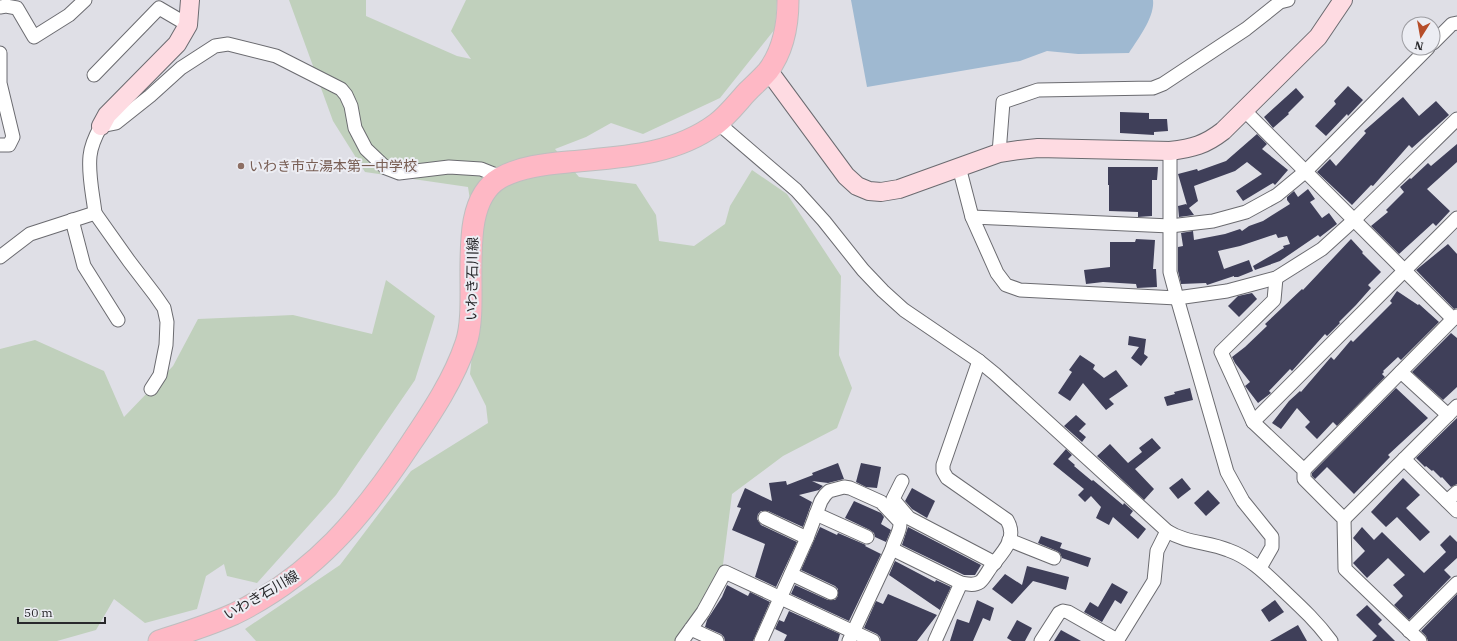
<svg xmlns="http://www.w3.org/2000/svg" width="1457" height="641" viewBox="0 0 1457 641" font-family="'IBM Plex Serif','Noto Sans JP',serif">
<rect width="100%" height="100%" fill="#dfdfe6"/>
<g fill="#c0d0bc">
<polygon points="289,0 366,0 366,16 457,56 471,59 451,31 466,0 777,0 775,29 720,98 643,134 611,123 586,137 555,149 579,177 636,184 656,215 659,241 694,246 725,224 730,206 752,170 787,194 841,276 839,355 852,388 837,428 783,456 732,494 721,580 691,641 256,641 245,629 340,565 411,471 488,423 486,406 470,374 481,272 468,187 365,172 333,121"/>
<polygon points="386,280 435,316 415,380 336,495 257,583 227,576 224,564 206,576 197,609 145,623 114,599 96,630 57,641 0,641 0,349 35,340 104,371 124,417 173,366 198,319 293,315 372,334"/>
</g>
<path fill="#9fb9d1" d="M 851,0 L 1153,0 C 1155,17 1138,39 1129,53 L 1078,54 L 1047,51 L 1020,61 L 867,87 Z"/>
<g fill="#3f3f59">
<polygon points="1348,86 1363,100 1348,116 1347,114 1326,136 1315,126 1336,104 1334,101"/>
<polygon points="1296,88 1304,97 1288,113 1289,114 1273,128 1264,117"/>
<polygon points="1403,97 1419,116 1436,101 1449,115 1412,148 1409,145 1373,186 1371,185 1352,205 1317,172 1330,159 1336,166 1366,133 1364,131"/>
<polygon points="1120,112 1149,113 1149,119 1167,119 1168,131 1154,132 1154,135 1120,133"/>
<polygon points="1257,134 1267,144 1262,149 1288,170 1275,185 1273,183 1243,201 1236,191 1262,174 1247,162 1235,171 1194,186 1198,201 1189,208 1194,215 1179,217 1178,206 1186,204 1187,205 1178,174 1197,169 1198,171 1226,161"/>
<polygon points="1457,144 1457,162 1427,189 1450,211 1436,226 1433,223 1399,254 1371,226 1388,212 1386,210 1404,192 1400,187 1410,178 1411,179 1428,163 1431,166"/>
<polygon points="1108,167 1158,167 1157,180 1152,180 1152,216 1138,217 1138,212 1109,211 1109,185 1108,185"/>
<polygon points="1308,189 1315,199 1310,202 1322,218 1329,213 1337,224 1320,237 1318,235 1280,261 1255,270 1253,266 1284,248 1283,246 1290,244 1287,236 1278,238 1276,234 1240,246 1218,251 1224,269 1249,260 1253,271 1238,277 1234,277 1234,276 1207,285 1206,283 1181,284 1178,271 1178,247 1183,246 1181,233 1193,231 1194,240 1225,234 1240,229 1242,231 1249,226 1263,221 1290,204 1287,200 1287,197 1294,191 1298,197"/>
<polygon points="1136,239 1155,240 1153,269 1156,269 1157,287 1137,288 1136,284 1103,282 1086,284 1084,270 1110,267 1110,242 1135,242"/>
<polygon points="1351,239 1363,252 1362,253 1381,272 1368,285 1371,288 1356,305 1339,322 1340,323 1327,336 1325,334 1292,371 1290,369 1269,391 1271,393 1258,403 1245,386 1250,382 1235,363 1232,357 1245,347 1267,326 1265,324 1302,289 1303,290"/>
<polygon points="1448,244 1457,254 1457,308 1454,309 1416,270"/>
<polygon points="1397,291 1418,305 1419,304 1439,322 1401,360 1398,357 1383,371 1384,372 1382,374 1385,377 1337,426 1333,422 1317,439 1305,427 1310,422 1297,408 1281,429 1272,423 1289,401 1300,391 1301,392 1331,357 1334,360 1351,340 1353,342 1392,303 1390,301"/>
<polygon points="1252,293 1257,299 1239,317 1228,306 1238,296"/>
<polygon points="1451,333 1457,338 1457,387 1443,400 1412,372"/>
<polygon points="1129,336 1146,339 1144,354 1148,357 1141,366 1131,358 1139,347 1128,345"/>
<polygon points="1080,355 1095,365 1093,369 1104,378 1116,370 1128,386 1109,399 1114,404 1106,410 1083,383 1070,401 1058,393 1072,372 1069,370"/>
<polygon points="1190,388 1193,400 1167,406 1164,397 1175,394 1174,392"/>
<polygon points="1396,388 1428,418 1388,455 1390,457 1354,494 1327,467 1315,479 1312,476 1312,473"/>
<polygon points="1076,415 1086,424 1079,431 1086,437 1082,442 1064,426"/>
<polygon points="1457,418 1457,484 1451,487 1442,477 1441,478 1433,470 1432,471 1426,466 1425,467 1416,458"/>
<polygon points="1152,438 1161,448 1135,469 1154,489 1144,500 1097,456 1110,444 1128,463 1142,452 1139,448"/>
<polygon points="1066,449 1072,455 1068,459 1075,465 1074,466 1092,481 1093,480 1123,505 1124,503 1133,511 1130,515 1146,529 1138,539 1113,517 1109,525 1096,518 1101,507 1091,496 1085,502 1078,495 1084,489 1053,464"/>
<polygon points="838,463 844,479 828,483 812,481 823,486 819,490 799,495 812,502 803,527 768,511 761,511 758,514 757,519 761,525 797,542 776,587 755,577 765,544 732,530 741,508 737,507 745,488 772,501 769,483 786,481 787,485 813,475 812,473"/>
<polygon points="861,463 881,467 877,488 866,487 856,482"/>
<polygon points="1182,478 1191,489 1178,499 1169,488"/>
<polygon points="1403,478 1420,495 1406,508 1430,532 1420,541 1397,517 1386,527 1371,512"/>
<polygon points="912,488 935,501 927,518 912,509 905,501"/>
<polygon points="1208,490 1220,503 1206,516 1194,503"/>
<polygon points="854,501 881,513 884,517 881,524 891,530 886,542 875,537 874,533 870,530 845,518"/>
<polygon points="820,527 837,535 838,533 866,545 865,546 881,554 849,621 791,594 795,585 828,600 835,600 838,596 838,589 835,586 801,570"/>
<polygon points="908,527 981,565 975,575 964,575 902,545"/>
<polygon points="1362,527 1374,540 1382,532 1424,573 1446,552 1440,545 1450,535 1457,542 1457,558 1444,570 1451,577 1409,620 1394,605 1403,596 1393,585 1405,575 1388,558 1367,578 1353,563 1365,551 1353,538"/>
<polygon points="1041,536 1062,543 1060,548 1091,558 1088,567 1062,558 1060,553 1057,551 1038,543"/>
<polygon points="895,561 935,582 936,580 951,587 940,610 889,575"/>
<polygon points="1027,566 1069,577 1066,590 1033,581 1012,604 992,589 1005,574 1022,585"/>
<polygon points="1112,583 1128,592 1121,604 1115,600 1102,622 1084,612 1090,602 1098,607"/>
<polygon points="727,585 748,596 750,592 770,602 753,641 725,641 724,637 721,634 705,627 707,620 722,597"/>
<polygon points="888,594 937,615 917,641 881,641 880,637 877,634 864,628 876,601 883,604"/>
<polygon points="1457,594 1457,641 1428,641 1426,636 1421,631"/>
<polygon points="977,600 994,608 990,621 983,618 973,641 950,641 957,619 969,623"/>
<polygon points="1275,600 1284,612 1269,622 1261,610"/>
<polygon points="1367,605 1382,620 1378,624 1395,641 1372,641 1377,636 1356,615"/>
<polygon points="789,611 840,634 838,641 784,641 787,635 775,629 779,620 784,622"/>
<polygon points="1017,620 1032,628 1025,641 1012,641 1007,638"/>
<polygon points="1298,625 1307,641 1270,641"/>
<polygon points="1061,630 1081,641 1054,641"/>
</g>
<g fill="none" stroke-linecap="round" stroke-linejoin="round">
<g stroke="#6b6b70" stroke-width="15">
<g id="street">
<polyline points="0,7 6,6 17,8 34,37 69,15 85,0"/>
<polyline points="1433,43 1452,24 1457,23"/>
<polyline points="0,53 0,83 13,137 9,145 0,145"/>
<polyline points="94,75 159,8 188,25"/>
<polyline points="1244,110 1453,319 1457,316"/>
<path d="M 718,123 L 796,190 L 824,221 L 863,270 L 883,291 L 904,310 L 979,361 L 995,374 L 1167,531 C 1186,543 1208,542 1228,550 C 1251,558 1267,575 1285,592 C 1302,608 1317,622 1331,641"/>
<polyline points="1170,151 1170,272 1177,298 1227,472 1243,501 1272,537 1272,547 1260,568"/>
<polyline points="999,153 1003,102 1038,90 1153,88 1163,84 1246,29 1280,2 1288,0"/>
<polyline points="959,167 972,217 997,273 1006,285 1020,290 1177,298 1227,291 1276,278 1322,249 1354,220 1457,119"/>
<polyline points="95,213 129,261 155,295 164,308 167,322 166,345 160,375 151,389"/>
<polyline points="972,217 1170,226 1213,221 1246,212 1277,195 1306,171 1428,48"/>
<polyline points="72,220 84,266 118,320"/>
<path d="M 0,257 L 30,234 L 95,213 C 93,195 88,175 90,156 C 91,145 96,135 101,126 L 116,123 L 150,96 L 181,68 L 215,46 L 228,44 L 276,56 L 341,89 L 346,95 L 351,106 L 355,128 L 366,149 L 386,168 L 399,173 L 449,167 L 481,169 L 501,177"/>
<polyline points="1276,278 1274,300 1221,352 1253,422 1304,470 1304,479 1344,519 1345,569 1420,641"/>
<polyline points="1401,372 1448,415"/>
<polyline points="1253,422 1457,218"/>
<polyline points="1404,459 1457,511"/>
<polyline points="1304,470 1453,319"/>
<polyline points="902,481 893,499 909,518 995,563"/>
<polyline points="1447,501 1457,492"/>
<polyline points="816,514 867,537"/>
<polyline points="765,518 807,538"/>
<polyline points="1344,519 1457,406"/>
<polyline points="1009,540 1054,558"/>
<path d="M 892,549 L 961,583 C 967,584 974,586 980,582 C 984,579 988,571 991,567 C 1003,552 1018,538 1007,520 L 947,478 L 943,471 L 943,465 L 979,361"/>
<polyline points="791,574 831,593"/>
<polyline points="691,629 717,641"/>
<polyline points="1409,631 1457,583"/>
<polyline points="682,641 703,612 725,572 873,641"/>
<path d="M 761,641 L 807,538 L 821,501 L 825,495 L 829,491 L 844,487 L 850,488 L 881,502 L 900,522 C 901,531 894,540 892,549 L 849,641"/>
<polyline points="935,641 961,583"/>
<polyline points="1041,641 1059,613 1063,611 1068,612 1117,640"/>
<polyline points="1117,641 1154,581 1157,551 1167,531"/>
</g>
</g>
<g stroke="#6b6b70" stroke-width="20">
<g id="secondary">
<path d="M 768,70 L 846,176 L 857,186 L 869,191 L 881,192 L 899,189 L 999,153 L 1019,150 L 1038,148 L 1170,151 C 1193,148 1205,145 1223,131 L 1318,37 L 1343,0"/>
<polyline points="101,126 107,115 177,44 188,25 190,0"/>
</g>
</g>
<g stroke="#bebebf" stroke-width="23">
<path id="primary" d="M 159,641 C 184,633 210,625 234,614 C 314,575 363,516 411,443 C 432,412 454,379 466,343 C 481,299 453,205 500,178 C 519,167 546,164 568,162 C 619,157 673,156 716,124 C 727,116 737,103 747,92 C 754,85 762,78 768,71 C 783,51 788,24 788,0"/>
</g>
<use href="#street" stroke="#fff" stroke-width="13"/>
<use href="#secondary" stroke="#fedbe2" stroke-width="18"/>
<use href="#primary" stroke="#feb8c5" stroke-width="21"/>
</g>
<circle fill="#8d6e63" stroke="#ecedf3" stroke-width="1.5" cx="241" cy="166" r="4"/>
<g text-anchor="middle" stroke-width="4" stroke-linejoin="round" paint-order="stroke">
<g font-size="14" fill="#785e54" stroke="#ecedf3" text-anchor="start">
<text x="249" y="171">いわき市立湯本第一中学校</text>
</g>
<g font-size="14" fill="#28282b" stroke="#ecedf3">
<text transform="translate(472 279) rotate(-89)" y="5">いわき石川線</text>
<text transform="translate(261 595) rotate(-30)" y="5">いわき石川線</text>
</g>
</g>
<g transform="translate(1421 36) rotate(191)"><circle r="19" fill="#ecedf3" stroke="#9e9ea3"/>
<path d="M0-3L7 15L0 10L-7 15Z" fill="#b64e2a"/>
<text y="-6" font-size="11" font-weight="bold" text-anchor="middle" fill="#28282b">N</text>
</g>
<path d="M18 617v6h87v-6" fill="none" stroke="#28282b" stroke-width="2"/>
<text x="24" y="617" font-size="12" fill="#28282b" stroke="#ecedf3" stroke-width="3" paint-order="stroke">50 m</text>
</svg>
